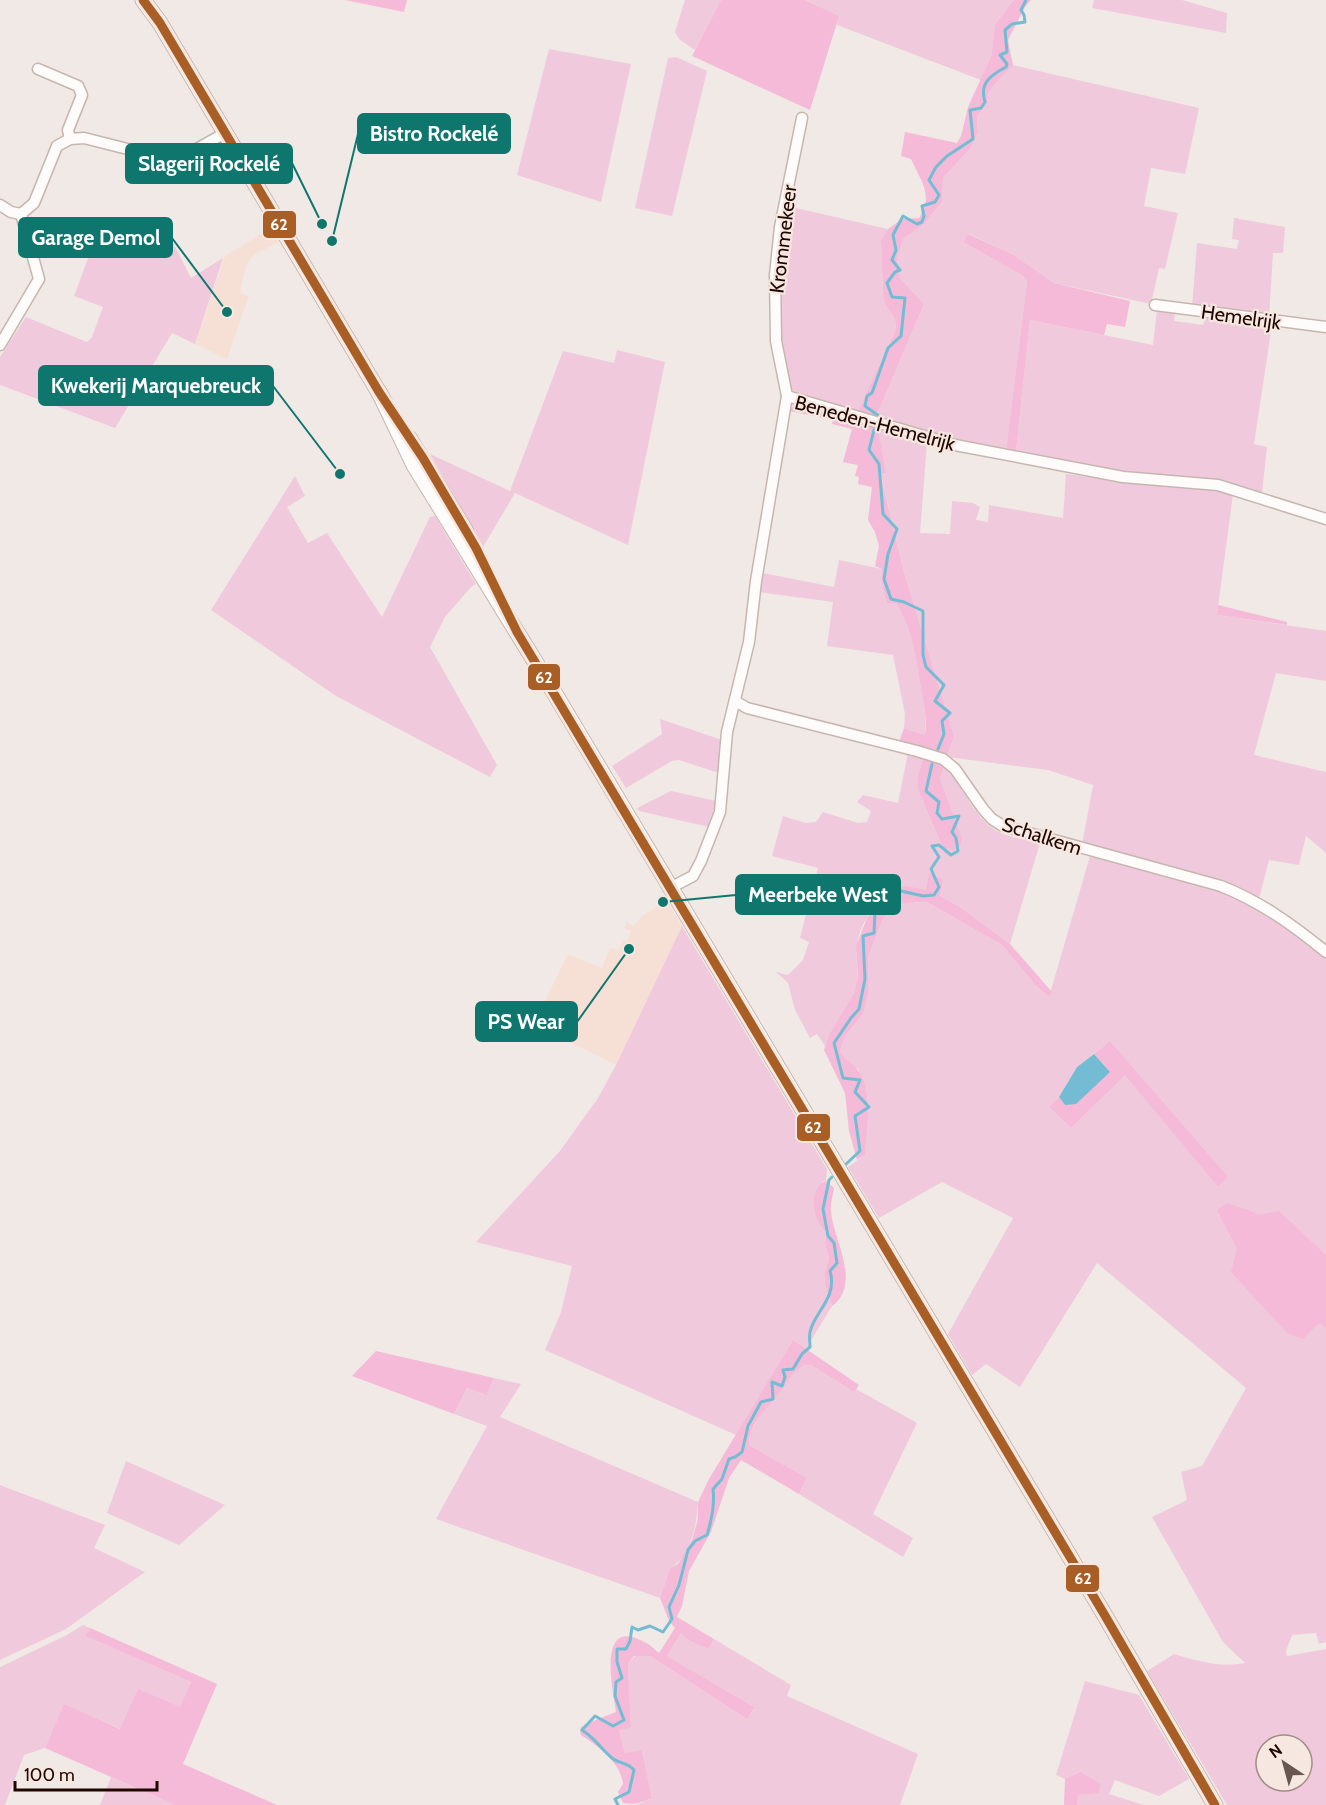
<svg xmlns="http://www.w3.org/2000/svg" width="1326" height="1805" viewBox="0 0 1326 1805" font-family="Cabin,sans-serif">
<rect width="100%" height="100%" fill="#f1e9e5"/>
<g fill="#f6e0d6">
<polygon points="271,228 279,242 255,254 246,265 240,293 249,296 227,359 195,344 225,256"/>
<polygon points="667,901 682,926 616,1065 534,1024 568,954 602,968 610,948 619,950 623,940 627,942 631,931 624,928 626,922 634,926 642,916"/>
</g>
<g fill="#f0cadc" fill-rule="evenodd">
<polygon points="685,0 721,0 695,50 679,39 675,32"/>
<polygon points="805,0 1014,0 981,80 837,25 838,16"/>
<polygon points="1094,0 1182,0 1227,13 1226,33 1092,8"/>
<polygon points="549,49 631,64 601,202 517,175"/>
<polygon points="676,57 707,71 672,216 635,208 668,58"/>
<polygon points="1013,65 1199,108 1185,174 1151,168 1144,206 1178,213 1165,269 1159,268 1151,304 1054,283 1014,255 969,234 963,242 1023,276 1027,281 1006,451 961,442 876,417 924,304 900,278 897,263 899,252 904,238 922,226 942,202 943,178 970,149 978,133 977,117 987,104 988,94 995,84"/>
<polygon points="787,206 888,229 881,240 883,295 885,304 895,319 896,329 858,411 812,399 790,389 780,349 779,258"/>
<polygon points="1234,218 1285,227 1283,253 1273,253 1269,318 1192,307 1197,243 1237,249 1239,240 1232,239"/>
<polygon points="91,220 158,235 168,233 191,278 223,258 195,344 172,333 115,428 0,385 0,357 26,317 87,342 92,337 103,307 74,296 92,248 85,246"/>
<polygon points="1157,309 1175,313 1174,321 1203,325 1206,316 1272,325 1254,444 1267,447 1262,493 1112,471 1016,451 1030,320 1153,345"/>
<polygon points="617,350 665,362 628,545 515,493 483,547 430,454 510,491 563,351 614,363"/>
<polygon points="878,429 927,443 920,533 950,534 952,501 973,503 980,507 976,520 988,522 989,505 1063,518 1066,474 1126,482 1212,489 1233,494 1217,615 1326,631 1326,681 1276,673 1254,755 1326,772 1326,853 1306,836 1299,865 1269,860 1260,895 1257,900 1082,845 1093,785 1048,770 947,757 954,736 904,572 880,472 885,473"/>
<polygon points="295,476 305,496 287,507 308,543 327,533 382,617 430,517 435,516 476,584 471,587 445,617 430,647 497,765 490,777 336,696 211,610"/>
<polygon points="839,560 882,569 882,582 904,614 914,644 926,704 925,735 904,728 905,714 893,655 827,646 833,602 759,592 763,573 834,587"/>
<polygon points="660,719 722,740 719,773 679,760 672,761 626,788 612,766 662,734"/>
<path d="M 908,752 L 924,756 L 918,775 L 918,790 L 943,848 L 957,827 L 940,779 L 944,766 C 965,788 974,821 1003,834 C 1014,838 1028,840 1040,843 L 1010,944 L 960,907 L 939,895 L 929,874 L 926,891 L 893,889 C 876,903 858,924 857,947 C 855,963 861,978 855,993 C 847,1012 832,1027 825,1046 L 817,1034 L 810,1038 L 795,1010 L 788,983 L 776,972 L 788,975 L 803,960 L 809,942 L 800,938 L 818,868 L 772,856 L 783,816 L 806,823 L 816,822 L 823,812 L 858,823 L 867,822 L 871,811 L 857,802 L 863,795 L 898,803 Z"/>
<polygon points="671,791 716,801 709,827 639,811 637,808"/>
<path d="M 1090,856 L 1221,890 L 1257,909 L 1289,929 L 1326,959 L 1326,1642 L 1319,1644 L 1316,1633 L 1292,1635 L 1286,1651 L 1287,1656 L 1326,1649 L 1326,1805 L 1227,1805 L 1147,1671 L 1174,1654 C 1198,1661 1220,1668 1245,1663 L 1223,1642 L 1152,1517 L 1187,1500 L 1181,1472 L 1202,1466 L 1246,1388 L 1097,1263 L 1020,1387 L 986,1364 L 972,1375 L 948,1334 L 1013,1218 L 942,1182 L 879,1218 L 848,1167 L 865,1155 L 859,1070 L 845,1061 L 840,1051 L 845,1036 L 863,1014 L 868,957 L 882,921 L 893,907 L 905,903 L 927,902 L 1002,945 L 1036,986 L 1049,997 ZM 1110,1041 L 1227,1177 L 1218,1187 L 1125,1074 L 1071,1128 L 1049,1107 L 1059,1097 L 1077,1067 ZM 1266,1745 L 1302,1745 L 1302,1781 L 1266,1781 Z"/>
<polygon points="682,926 827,1169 826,1181 822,1182 818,1221 826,1232 825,1243 829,1259 825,1271 825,1285 832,1306 806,1349 793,1340 736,1435 545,1350 561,1312 572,1266 476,1242 560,1151 598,1098 616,1065"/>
<polygon points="804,1365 811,1365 854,1392 856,1389 917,1423 873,1514 913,1538 903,1557 799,1494 807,1478 749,1445 750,1433 762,1412 796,1370"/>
<path d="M 494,1378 L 521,1384 L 500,1417 L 698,1502 C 697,1524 691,1557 670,1568 L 660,1598 L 436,1519 L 487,1426 L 454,1414 L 467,1388 L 485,1395 Z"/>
<polygon points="126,1461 225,1505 179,1545 107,1513"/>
<polygon points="0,1485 105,1525 94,1548 145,1572 66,1629 0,1660"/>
<polygon points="83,1625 90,1628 87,1636 191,1682 180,1708 121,1729 64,1705 45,1748 24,1755 5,1805 0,1805 0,1667 67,1635"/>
<polygon points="681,1633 707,1649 714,1639 791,1685 787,1696 918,1754 900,1805 637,1805 652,1798 642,1750 625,1754 619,1731 631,1726 628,1663 635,1656 650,1656 747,1719 755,1709 667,1656"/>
<polygon points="1085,1681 1139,1695 1189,1779 1159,1796 1115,1780 1109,1794 1144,1805 1077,1805 1080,1772 1065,1779 1056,1775"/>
<polygon points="111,1777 175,1805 100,1805"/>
</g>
<g fill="#f4bad8">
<polygon points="345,0 407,0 404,12"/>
<polygon points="721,0 805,0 839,16 810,110 692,56"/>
<path d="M 1014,0 L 1031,0 L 1025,7 L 1008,40 L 1013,65 L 995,84 L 988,94 L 987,104 L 977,117 L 978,133 L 970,149 L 943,178 L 942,202 L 922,226 L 904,238 L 899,252 L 897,263 L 900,278 L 924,304 L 876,417 L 858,411 L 896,329 L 895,319 L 885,304 L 883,295 L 881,240 L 888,229 L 902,219 L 919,218 C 934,194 921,182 911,159 L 901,156 L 905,132 L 957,143 L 961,136 L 968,107 L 992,54 L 995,25 Z"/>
<polygon points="968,234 1014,255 1054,283 1130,301 1125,327 1107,324 1104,335 1030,320 1016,451 1006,451 1027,281 1023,276 963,242"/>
<path d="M 800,403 L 837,414 L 878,429 L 886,473 L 880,473 L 904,572 L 954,736 L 947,757 L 899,742 L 904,728 L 925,735 C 928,713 922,696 919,674 C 914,649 911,625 896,603 L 887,603 L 882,582 L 882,569 L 875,566 L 879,546 L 875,532 L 868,520 L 872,487 L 858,484 L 859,477 L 855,476 L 858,465 L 843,462 L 852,429 L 832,424 L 833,420 L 790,411 L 794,404 Z"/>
<polygon points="1218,605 1287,622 1287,625 1217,615"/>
<polygon points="924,756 944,766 940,779 962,839 960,845 954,850 943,848 918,790 918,775"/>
<path d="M 929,873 L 943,880 L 939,895 L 960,907 L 1010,944 L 1052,992 L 1049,997 L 1036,986 L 1002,945 L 927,902 L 905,903 L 893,907 L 882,921 L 868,957 L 868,993 L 863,1014 L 845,1036 L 840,1051 C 846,1062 854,1063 859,1072 C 873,1092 866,1131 865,1155 L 857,1160 L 849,1131 L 845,1093 L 824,1050 L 829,1035 L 855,992 L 858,975 L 856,946 L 867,918 L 892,889 L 906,886 L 926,890 Z"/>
<polygon points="1110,1041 1228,1177 1218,1187 1125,1075 1071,1128 1049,1107 1059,1097 1065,1105 1110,1072 1094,1054"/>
<path d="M 826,1181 L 834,1188 C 833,1195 830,1204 831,1212 C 834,1241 862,1284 832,1306 L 825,1285 L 825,1271 L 829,1259 L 825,1243 L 826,1232 C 823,1228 819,1224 817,1220 C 812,1207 812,1186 826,1181 Z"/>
<polygon points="1227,1203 1251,1211 1258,1215 1279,1211 1326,1255 1326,1328 1319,1323 1303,1339 1287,1333 1231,1272 1237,1249 1217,1210"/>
<path d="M 793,1340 L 859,1385 L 854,1392 L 811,1365 L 804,1365 C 791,1373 786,1385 776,1397 C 764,1412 749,1424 749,1445 L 807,1478 L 799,1494 L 741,1460 L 729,1478 L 711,1532 L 689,1571 L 682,1606 L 677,1617 L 714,1639 L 708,1649 L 687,1639 L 681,1633 L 667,1656 L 755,1708 L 747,1719 L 650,1656 L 634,1656 L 628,1663 L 631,1727 L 619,1731 L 625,1753 L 642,1750 L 652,1798 C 641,1803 634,1805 623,1803 L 618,1792 L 623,1784 C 621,1763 598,1746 581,1735 L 580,1732 L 581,1727 L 593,1721 L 616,1712 C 613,1691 596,1615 644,1642 C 650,1644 654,1649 659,1653 L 675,1628 L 669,1621 L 660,1598 L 670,1568 L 678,1564 L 692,1540 L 698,1519 L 698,1502 L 709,1479 Z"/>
<polygon points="376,1351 494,1378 486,1395 467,1388 454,1414 352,1376"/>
<polygon points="90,1628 217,1684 183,1764 277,1805 175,1805 45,1748 64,1704 120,1729 138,1689 180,1707 191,1682 86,1636"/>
<polygon points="1080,1772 1101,1784 1098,1793 1078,1795 1077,1805 1064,1805 1065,1779"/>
</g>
<polygon fill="#74bcd4" points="1094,1054 1110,1072 1076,1104 1065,1105 1059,1097 1077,1067"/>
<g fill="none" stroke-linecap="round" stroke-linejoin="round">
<g stroke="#74bcd4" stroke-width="3">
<path d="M 879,416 L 865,406 L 867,396 L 872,393 L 888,348 L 901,336 L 905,298 L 892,297 L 887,283 L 895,272 L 900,270 L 892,260 L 896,250 L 893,235 L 903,216 L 917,224 L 922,222 L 924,216 L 922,206 L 935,202 L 939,195 L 929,180 L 936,167 L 947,156 L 973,139 L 970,110 L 981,108 L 985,102 C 979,83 991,75 1006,67 L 1007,64 L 1000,55 L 1007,52 L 1005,30 L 1012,24 L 1025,22 L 1024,15 L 1021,10 L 1026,0"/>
<polyline points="874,430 869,450 879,464 883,514 897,529 888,554 884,579 891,599 904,602 923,611 923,655 926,667 944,685 935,701 950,713 942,721 944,734 938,749"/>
<polyline points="845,1165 860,1151 855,1116 869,1107 855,1092 860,1080 843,1078 834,1043 851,1018 859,1009 865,979 863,936 874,933 875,912 901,891 923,896 934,895 939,887 931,869 939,857 932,846 939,845 951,855 958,851 956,838 952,832 959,816 942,819 937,813 939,802 926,791 932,764"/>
<path d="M 618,1805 L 615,1799 L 629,1792 L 634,1770 C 628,1762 619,1764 612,1758 C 600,1748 597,1740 582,1730 L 595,1716 L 613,1726 L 624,1720 L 615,1696 L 616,1682 L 622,1678 L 617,1662 L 617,1649 L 626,1649 L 630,1641 L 632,1627 L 638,1630 L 650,1626 L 663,1632 L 672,1619 L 669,1607 L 679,1585 L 688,1550 L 695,1541 L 707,1535 C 712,1519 715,1505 713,1489 L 722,1479 L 729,1459 L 735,1457 L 742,1452 L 748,1426 L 761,1402 L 773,1399 L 772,1382 L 782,1386 L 785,1377 L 783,1370 L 793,1369 L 802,1354 L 810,1347 C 810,1342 809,1337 810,1332 C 814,1312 838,1298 830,1271 L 837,1263 L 834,1243 L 828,1236 L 823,1209 L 829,1180 L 832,1177"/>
</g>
<g stroke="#c7b6af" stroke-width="13">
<g id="street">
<polyline points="38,69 78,86 82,95 68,130 70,139"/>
<polyline points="0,205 11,212 21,214 34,203 57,146 70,139 84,138 171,160 179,159 225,133"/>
<polyline points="1155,305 1326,327"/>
<polyline points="0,345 39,279 21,214"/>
<polyline points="787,396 955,445 1123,477 1218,485 1326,519"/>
<path d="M 735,701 L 747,708 L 917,751 L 943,759 L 955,769 L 983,809 L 992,819 L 1003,826 L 1221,886 C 1261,902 1293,925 1326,952"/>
<polyline points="670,888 693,876 701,861 720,812 727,732 749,642 756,581 787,396 776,341 775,275 780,227 802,118"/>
</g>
</g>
<g stroke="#c7b6af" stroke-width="17">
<g id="secondary">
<polyline points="143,0 160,23 384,401"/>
<polyline points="379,392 414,465 555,694 1104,1614 1215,1805"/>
<polyline points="409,438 465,530"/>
</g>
</g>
<use href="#street" stroke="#fdfcfb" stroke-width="10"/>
<use href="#secondary" stroke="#fdfcfb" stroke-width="15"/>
<g stroke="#f6e7e0" stroke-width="14">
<polyline id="bus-1" points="143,0 160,23 379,392 423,458 476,548 517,632 1104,1614 1215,1805"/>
</g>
<use href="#bus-1" stroke="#a85e24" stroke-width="9"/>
</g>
<g text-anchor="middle" stroke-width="4.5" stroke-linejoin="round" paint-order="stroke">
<g font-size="20" fill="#1f0700" stroke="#f6e7e0">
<text transform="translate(783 239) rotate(-83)" y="7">Krommekeer</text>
<text transform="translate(1241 317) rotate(8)" y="7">Hemelrijk</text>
<text transform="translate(875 423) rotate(15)" y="7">Beneden-Hemelrijk</text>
<text transform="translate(1042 836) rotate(18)" y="7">Schalkem</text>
</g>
</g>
<path fill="none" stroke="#0f766e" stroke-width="2" d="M332 241L358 134M322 224L292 163M227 312L172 238M340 474L273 386M663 902L736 895M629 949L577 1022"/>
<g fill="#0f766e" stroke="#f6e7e0" stroke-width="2">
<circle cx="332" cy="241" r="6"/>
<circle cx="322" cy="224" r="6"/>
<circle cx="227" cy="312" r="6"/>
<circle cx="340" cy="474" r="6"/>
<circle cx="663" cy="902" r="6"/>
<circle cx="629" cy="949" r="6"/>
</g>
<g fill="#0f766e" stroke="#0f766e" stroke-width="2">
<rect x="358" y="114" width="152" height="39" rx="6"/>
<rect x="126" y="144" width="166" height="39" rx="6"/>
<rect x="19" y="218" width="153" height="39" rx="6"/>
<rect x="39" y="366" width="234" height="39" rx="6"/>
<rect x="736" y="875" width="164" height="39" rx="6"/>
<rect x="476" y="1002" width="101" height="39" rx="6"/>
</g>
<g font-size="21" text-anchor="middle" font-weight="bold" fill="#fff">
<text x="434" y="141">Bistro Rockelé</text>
<text x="209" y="171">Slagerij Rockelé</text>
<text x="96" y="245">Garage Demol</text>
<text x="156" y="393">Kwekerij Marquebreuck</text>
<text x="818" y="902">Meerbeke West</text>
<text x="526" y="1029">PS Wear</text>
</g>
<g stroke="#f6e7e0" stroke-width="2">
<rect x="262" y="210" width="35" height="29" rx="6" fill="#a85e24"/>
<rect x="527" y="663" width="34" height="28" rx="6" fill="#a85e24"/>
<rect x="796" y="1113" width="35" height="29" rx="6" fill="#a85e24"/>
<rect x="1065" y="1564" width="35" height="29" rx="6" fill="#a85e24"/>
</g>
<g font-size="16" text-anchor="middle" font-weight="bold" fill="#fff">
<text x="279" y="230">62</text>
<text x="544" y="683">62</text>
<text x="813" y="1133">62</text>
<text x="1083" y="1584">62</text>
</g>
<g transform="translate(1284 1763) rotate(324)"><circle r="28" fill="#f6e7e0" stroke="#a08d86" stroke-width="1.5"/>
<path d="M0-4.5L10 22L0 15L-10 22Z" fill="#685650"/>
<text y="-9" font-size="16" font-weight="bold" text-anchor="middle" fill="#1f0700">N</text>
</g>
<path d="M15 1781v9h142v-9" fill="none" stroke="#1f0700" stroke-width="3"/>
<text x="24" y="1781" font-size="18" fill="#1f0700" stroke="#f6e7e0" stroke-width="4.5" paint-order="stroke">100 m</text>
</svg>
